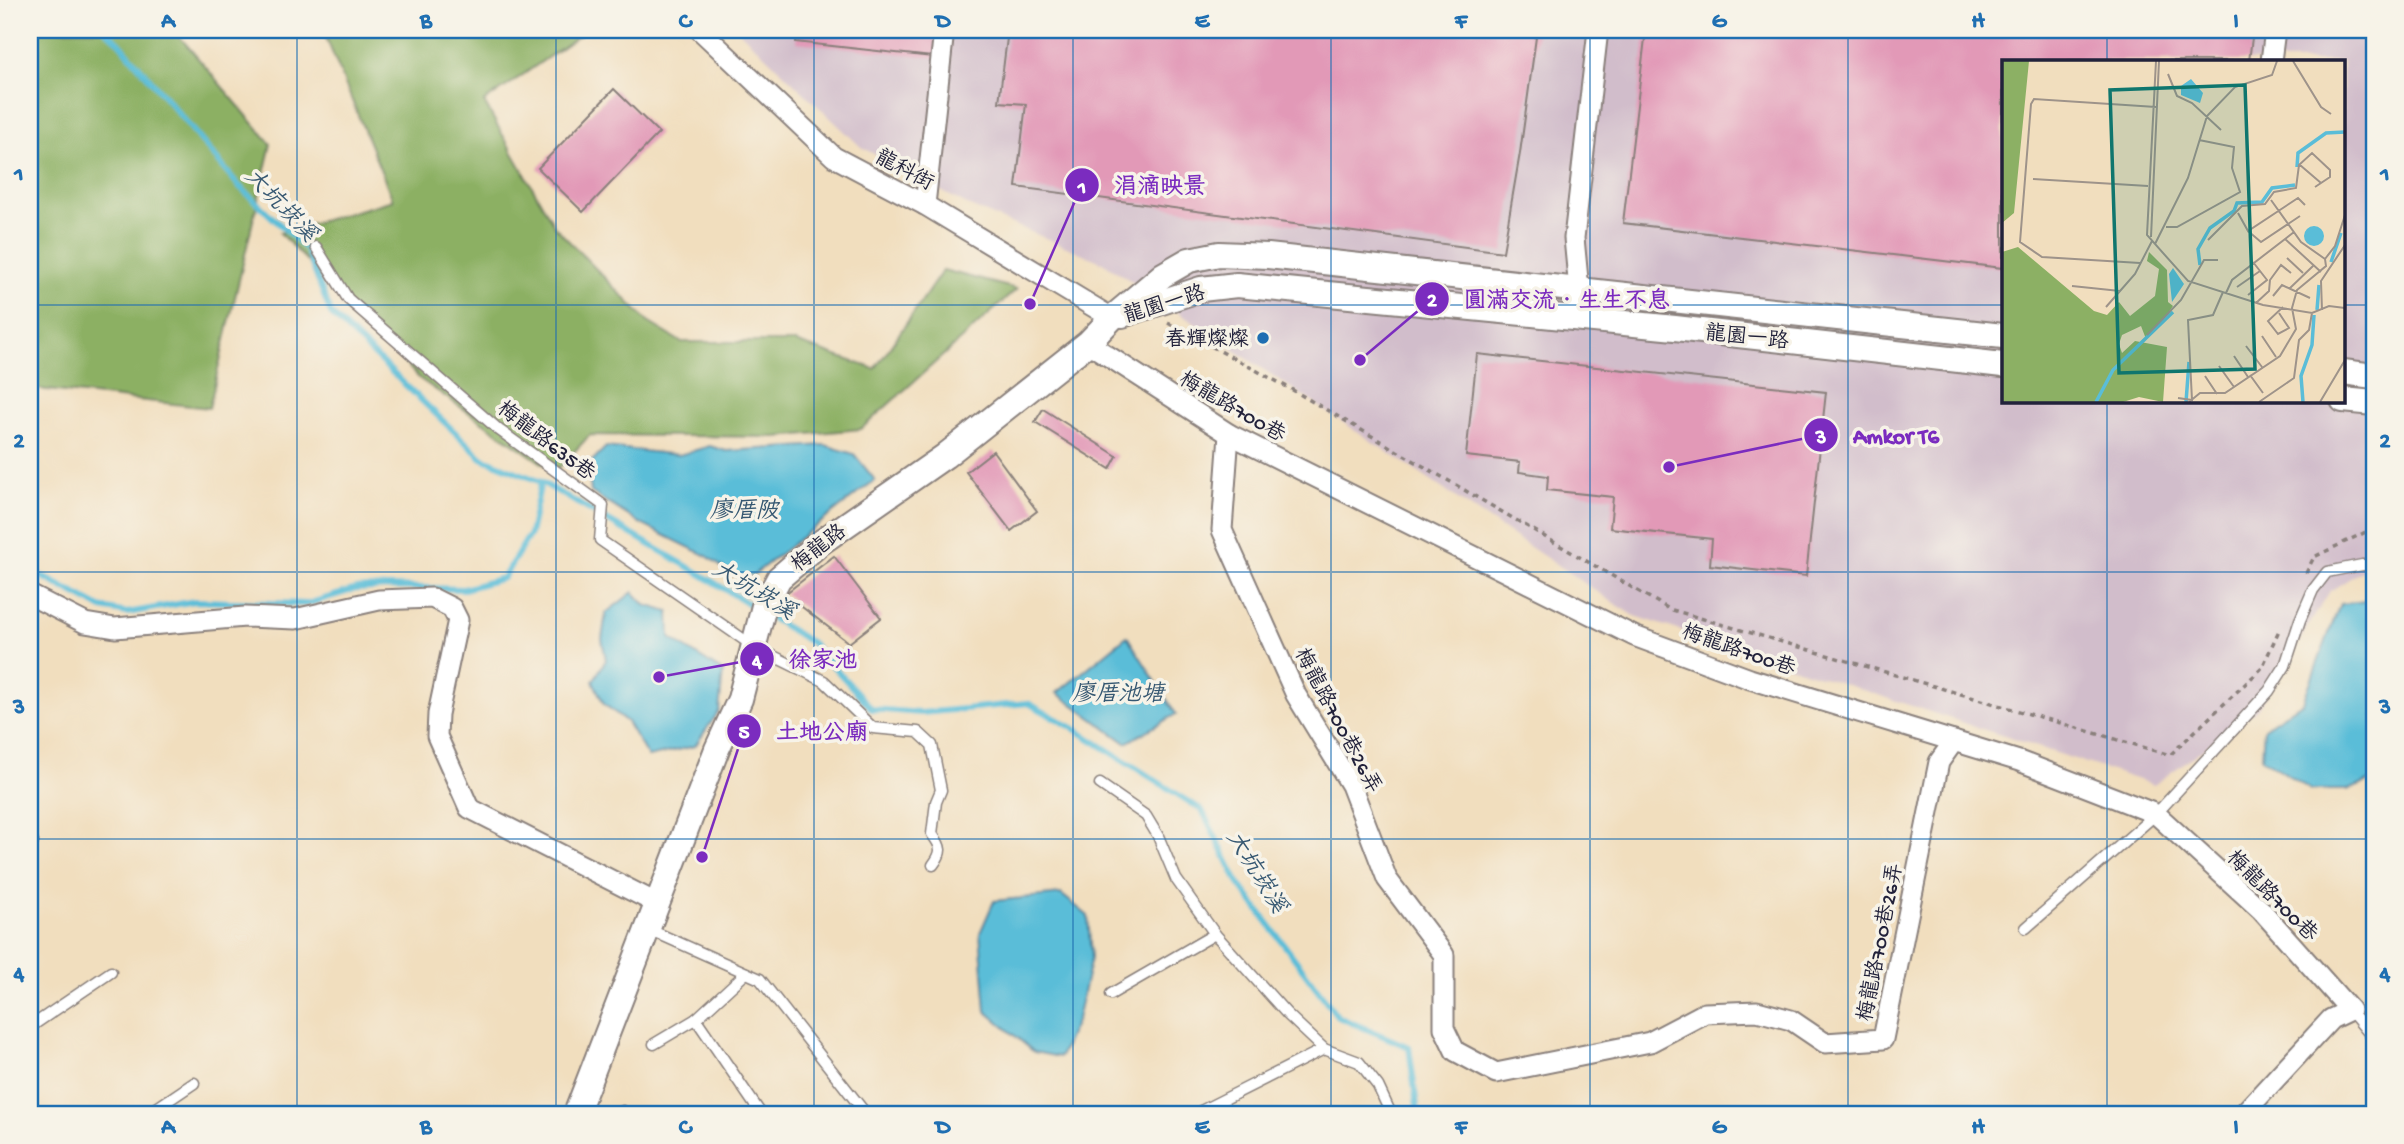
<svg xmlns="http://www.w3.org/2000/svg" width="2404" height="1144" viewBox="0 0 2404 1144" font-family="'Gochi Hand','LXGW WenKai TC',sans-serif">
<rect width="100%" height="100%" fill="#f7f3e8"/>
<filter id="ink" filterUnits="userSpaceOnUse"><feTurbulence type="fractalNoise" baseFrequency=".0143" numOctaves="2"/><feDisplacementMap in="SourceGraphic" scale="14" xChannelSelector="R" yChannelSelector="G"/><feConvolveMatrix kernelMatrix="1 2 1 2 8 2 1 2 1" color-interpolation-filters="sRGB"/></filter>
<filter id="wash" filterUnits="userSpaceOnUse"><feTurbulence type="fractalNoise" baseFrequency=".00686" numOctaves="4" result="noise"/><feDisplacementMap in="SourceGraphic" scale="28" xChannelSelector="R" yChannelSelector="G"/><feGaussianBlur stdDeviation="1.57" result="paint"/><feColorMatrix in="noise" values="0 0 0 0 0 0 0 0 0 0 0 0 0 0 0 0 0 1.4 0 .05"/><feComposite in="paint" operator="in"/></filter>
<g filter="url(#wash)">
<rect width="100%" height="100%" fill="#f1debe"/>
<path fill="#d1bdcb" fill-rule="evenodd" d="M 738,30 L 2374,30 L 2374,563 L 2330,591 L 2257,709 L 2154,785 L 1632,615 L 1104,263 L 965,204 L 861,147 ZM 2003,61 L 2343,61 L 2343,401 L 2003,401 Z"/>
<g fill="#8cb064" stroke="#576950" stroke-width="2">
<polygon points="30,30 174,30 271,144 209,408 30,388"/>
<polygon points="314,30 587,30 484,102 555,227 648,322 681,342 795,342 875,369 943,270 1017,289 861,429 776,437 590,435 555,472 420,379 280,233 393,200 325,35"/>
</g>
<g fill="#5abdd8" stroke="#3e708a" stroke-width="2">
<polygon points="825,445 854,454 875,480 753,575 734,576 707,556 641,524 591,492 588,465 606,447 679,455 710,446 726,451"/>
<polygon points="633,592 645,605 669,612 670,638 723,672 719,711 695,746 648,757 627,722 604,704 593,681 606,660 602,639 606,613"/>
<polygon points="2374,600 2374,780 2348,790 2311,790 2262,758 2264,728 2303,702 2340,604"/>
<polygon points="1127,636 1176,714 1126,743 1057,693"/>
<polygon points="1061,894 1088,916 1091,958 1077,1019 1060,1057 1034,1052 986,1011 980,933 994,901"/>
</g>
<g fill="none" stroke-linecap="round" stroke-linejoin="round">
<g stroke="#5abdd8" stroke-width="6">
<polyline points="105,30 119,42 239,186 306,249 331,314 482,458 541,482 697,572 757,609"/>
<polyline points="30,570 102,608 127,613 195,601 307,604 356,589 387,587 464,589 503,578 530,534 541,482"/>
<polyline points="766,615 812,643 872,709 921,713 1028,703 1073,728 1202,810 1239,884 1338,1017 1409,1047 1418,1114"/>
</g>
</g>
<g id="blocks">
<g fill="#e299b7">
<polygon points="797,30 944,30 941,58 796,42"/>
<polygon points="1008,30 1537,30 1520,153 1503,252 1016,187 1026,104 999,102"/>
<polygon points="1646,30 2253,30 2249,61 2003,61 2003,268 1623,223"/>
<polygon points="614,89 659,133 583,212 538,168"/>
<polygon points="1477,354 1826,392 1806,576 1710,565 1712,539 1610,528 1613,497 1547,490 1548,476 1519,472 1520,462 1466,456"/>
<polygon points="1043,409 1117,456 1110,469 1035,422"/>
<polygon points="993,451 1037,511 1011,531 966,472"/>
<polygon points="834,556 881,618 849,643 785,594"/>
</g>
</g>
</g>
<g filter="url(#ink)">
<use href="#blocks" fill-opacity="0" stroke="#8a807c" stroke-width="2"/>
<g fill="none" stroke-linecap="round" stroke-linejoin="round">
<g stroke="#8a807c" stroke-width="13">
<g id="service">
<path d="M 316,247 L 348,299 L 499,430 L 603,505 L 600,540 L 753,646 L 824,681 L 873,728 L 918,732 L 932,745 L 941,790 L 936,802 L 932,834 C 942,847 943,852 933,865"/>
<polyline points="1100,784 1146,816 1158,836 1176,879 1215,934 1287,1014 1324,1049 1359,1062 1378,1086 1391,1114"/>
<polyline points="30,844 33,842"/>
<polyline points="2026,928 2156,814 2269,691 2285,666 2300,620 2313,590 2327,572 2362,565 2374,565"/>
<polyline points="648,929 760,979 866,1114"/>
<polyline points="1111,994 1215,934"/>
<polyline points="2350,1010 2374,1039"/>
<polyline points="696,1019 761,1114"/>
<polyline points="30,1027 111,972"/>
<polyline points="654,1044 696,1019 746,973"/>
<polyline points="623,1111 625,1114"/>
<polyline points="148,1114 194,1083"/>
<polyline points="1195,1114 1324,1049"/>
</g>
</g>
<g stroke="#8a807c" stroke-width="23">
<g id="minor">
<polyline points="700,30 834,157 925,205 1112,318"/>
<polyline points="2271,61 2275,30"/>
<polyline points="925,205 944,30"/>
<polyline points="1576,318 1579,290 1574,238 1598,30"/>
<polyline points="1088,343 1229,434 1634,636 1750,679 2019,761 2156,814 2261,910 2350,1010 2331,1019 2243,1114"/>
<polyline points="1229,434 1222,530 1296,695 1351,785 1387,879 1444,955 1444,1028 1455,1051 1496,1073 1650,1042 1705,1013 1757,1011 1791,1020 1825,1043 1883,1039 1939,762 1954,741"/>
<polyline points="30,595 85,623 115,628 245,617 295,619 379,600 432,598 452,608 458,620 438,714 437,736 469,808 658,904"/>
</g>
</g>
<g stroke="#8a807c" stroke-width="28">
<g id="tertiary">
<polyline points="1122,315 1201,289 1237,285 1675,328 2003,365"/>
<polyline points="2343,372 2374,376"/>
<polyline points="2343,400 2374,403"/>
<polyline points="576,1114 717,749 740,699 764,606 779,578 820,543 945,456 1088,343 1112,318 1163,275 1189,260 1219,254 1268,256 2003,336"/>
</g>
</g>
<g stroke="#8a807c" stroke-width="3.5" stroke-dasharray="5 5" stroke-linecap="butt">
<polyline points="1168,323 1289,388 1669,609 2170,755 2262,668 2280,628"/>
<polyline points="2306,573 2314,557 2374,528"/>
</g>
<use href="#service" stroke="#fff" stroke-width="10"/>
<use href="#minor" stroke="#fff" stroke-width="19"/>
<use href="#tertiary" stroke="#fff" stroke-width="24"/>
</g>
</g>
<path fill="none" stroke="#1f6fb2" stroke-width="2" stroke-opacity="0.55" d="M 297,30 L 297,1114M 556,30 L 556,1114M 814,30 L 814,1114M 1073,30 L 1073,1114M 1331,30 L 1331,1114M 1590,30 L 1590,1114M 1848,30 L 1848,1114M 2107,30 L 2107,61M 30,305 L 2003,305M 2343,305 L 2374,305M 2107,401 L 2107,1114M 30,572 L 2374,572M 30,839 L 2374,839"/>
<circle fill="#1f6fb2" stroke="#f7f3e8" stroke-width="2.5" cx="1263" cy="338" r="7"/>
<g text-anchor="middle" stroke-width="7" stroke-linejoin="round" paint-order="stroke">
<g font-size="21" fill="#22223b" stroke="#f7f3e8">
<text transform="translate(905 169) rotate(28)" y="7">龍科街</text>
<text transform="translate(1164 303) rotate(-17)" y="7">龍園一路</text>
<text transform="translate(1747 336) rotate(6)" y="7">龍園一路</text>
<text transform="translate(1233 406) rotate(30)" y="7">梅龍路700巷</text>
<text transform="translate(547 440) rotate(37)" y="7">梅龍路635巷</text>
<text transform="translate(818 547) rotate(-38)" y="7">梅龍路</text>
<text transform="translate(1739 649) rotate(19)" y="7">梅龍路700巷</text>
<text transform="translate(1339 720) rotate(62)" y="7">梅龍路700巷26弄</text>
<text transform="translate(2273 895) rotate(45)" y="7">梅龍路700巷</text>
<text transform="translate(1879 942) rotate(-79)" y="7">梅龍路700巷26弄</text>
</g>
<g font-size="21" fill="#22223b" stroke="#f7f3e8" text-anchor="end">
<text x="1249" y="345">春輝燦燦</text>
</g>
<g font-size="23" font-style="italic" fill="#365872" stroke="#f7f3e8">
<text transform="translate(282 204) rotate(46)" y="8">大坑崁溪</text>
<text x="744" y="517">廖厝陂</text>
<text transform="translate(755 589) rotate(31)" y="8">大坑崁溪</text>
<text x="1118" y="700">廖厝池塘</text>
<text transform="translate(1258 871) rotate(58)" y="8">大坑崁溪</text>
</g>
</g>
<g transform="translate(2002 60)">
<rect width="343" height="343" fill="#f1debe"/>
<path d="M 0,1 L 27,1 L 12,153 L 0,163 ZM 16,187 L 92,251 L 105,255 L 117,242 L 128,256 L 153,236 L 157,209 L 145,201 L 147,192 L 165,210 L 166,242 L 171,246 L 160,262 L 144,279 L 139,266 L 120,275 L 117,284 L 120,293 L 133,281 L 165,287 L 161,342 L 137,337 L 121,342 L 0,342 L 0,192 Z" fill="#8cb064"/>
<path d="M 189,19 L 201,33 L 198,43 L 179,35 L 179,26 ZM302 176a10 10 0 1 1 20 0a10 10 0 1 1-20 0ZM 171,208 L 182,224 L 170,242 L 167,214 Z" fill="#5abdd8"/>
<path fill="none" stroke="#5abdd8" stroke-width="3.5" d="M 295,107 L 296,93 L 324,73 L 343,72M 329,202 L 339,173M 198,205 L 196,189 L 208,168 L 232,151 L 235,143 L 260,142 L 270,128 L 293,125M 315,250 L 317,225M 94,342 L 111,310 L 171,252M 184,342 L 187,302M 301,342 L 299,316 L 310,285 L 312,255"/>
<path fill="none" stroke="#9e938a" stroke-width="2" d="M 154,1 L 145,175 L 186,221 L 261,245 L 310,253 L 327,246 L 343,248M 291,1 L 319,47 L 329,54M 166,14 L 175,36 L 190,43 L 219,70M 298,105 L 319,123M 31,119 L 146,126M 236,153 L 246,171 L 296,138 L 303,145M 164,167 L 175,167 L 238,132 L 230,108 L 232,87 L 197,80M 246,171 L 259,182 L 298,156M 149,177 L 157,1M 283,179 L 319,212M 206,180 L 240,146 L 263,144 L 272,132 L 294,128 L 297,105 L 310,93 L 328,110 L 328,117 L 313,127M 153,184 L 186,118 L 205,56 L 233,27 L 270,15 L 275,1M 285,198 L 301,213M 323,199 L 333,186 L 343,155M 138,203 L 40,197 L 18,182 L 29,44 L 32,39 L 154,47M 70,226 L 118,231M 235,227 L 258,211M 287,229 L 311,206M 224,233 L 230,220 L 292,172M 246,235 L 265,220 L 251,202M 271,236 L 280,225 L 308,238M 254,243 L 267,231 L 268,220 L 279,205 L 289,213M 104,247 L 133,214 L 150,181M 320,250 L 319,221 L 343,185M 277,253 L 287,268 L 276,274 L 266,261 L 281,247M 145,275 L 179,240 L 202,200 L 216,200M 260,276 L 274,297M 244,286 L 260,307M 232,296 L 246,317M 217,306 L 232,327M 248,315 L 261,333M 203,316 L 215,334M 176,338 L 190,340 L 186,260 L 211,255 L 221,232M 187,342 L 198,333 L 223,333 L 278,296 L 294,269 L 290,248 L 295,230 L 324,206 L 323,199 L 299,182 L 269,140M 257,342 L 292,318 L 297,280 L 307,270 L 310,253M 318,342 L 343,300"/>
<path fill="#0f766e" fill-opacity="0.15" stroke="#0f766e" stroke-width="3.5" d="M 243,25 L 253,309 L 117,313 L 108,30 Z"/>
<rect width="343" height="343" fill="none" stroke="#22223b" stroke-width="3.5"/>
</g>
<path fill="none" stroke="#7b2cbf" stroke-width="2.5" d="M1030 304L1082 185M1360 360L1432 299M1669 467L1821 435M659 677L757 659M702 857L744 731"/>
<g fill="#7b2cbf" stroke="#f7f3e8" stroke-width="2.5">
<circle cx="1030" cy="304" r="7"/>
<circle cx="1360" cy="360" r="7"/>
<circle cx="1669" cy="467" r="7"/>
<circle cx="659" cy="677" r="7"/>
<circle cx="702" cy="857" r="7"/>
<circle cx="1082" cy="185" r="18"/>
<circle cx="1432" cy="299" r="18"/>
<circle cx="1821" cy="435" r="18"/>
<circle cx="757" cy="659" r="18"/>
<circle cx="744" cy="731" r="18"/>
</g>
<g font-size="21" text-anchor="middle" font-weight="bold" fill="#fff">
<text x="1082" y="193">1</text>
<text x="1432" y="306">2</text>
<text x="1821" y="443">3</text>
<text x="757" y="667">4</text>
<text x="744" y="738">5</text>
</g>
<g font-size="23" text-anchor="middle" font-weight="bold" fill="#7b2cbf" stroke="#f7f3e8" stroke-width="7" stroke-linejoin="round" paint-order="stroke">
<text x="1160" y="193">涓滴映景</text>
<text x="1567" y="307">圓滿交流．生生不息</text>
<text x="1896" y="443">Amkor T6</text>
<text x="823" y="667">徐家池</text>
<text x="822" y="739">土地公廟</text>
</g>
<rect width="2404" height="1144" fill="none" stroke="#f7f3e8" stroke-width="77"/>
<rect x="38" y="38" width="2328" height="1068" fill="none" stroke="#1f6fb2" stroke-width="2.5"/>
<g font-size="23" text-anchor="middle" font-weight="bold" fill="#1f6fb2">
<text x="168" y="27">A</text>
<text x="426" y="27">B</text>
<text x="685" y="27">C</text>
<text x="943" y="27">D</text>
<text x="1202" y="27">E</text>
<text x="1461" y="27">F</text>
<text x="1719" y="27">G</text>
<text x="1978" y="27">H</text>
<text x="2236" y="27">I</text>
<text x="19" y="180">1</text>
<text x="2385" y="180">1</text>
<text x="19" y="447">2</text>
<text x="2385" y="447">2</text>
<text x="19" y="713">3</text>
<text x="2385" y="713">3</text>
<text x="19" y="980">4</text>
<text x="2385" y="980">4</text>
<text x="168" y="1133">A</text>
<text x="426" y="1133">B</text>
<text x="685" y="1133">C</text>
<text x="943" y="1133">D</text>
<text x="1202" y="1133">E</text>
<text x="1461" y="1133">F</text>
<text x="1719" y="1133">G</text>
<text x="1978" y="1133">H</text>
<text x="2236" y="1133">I</text>
</g>
</svg>
